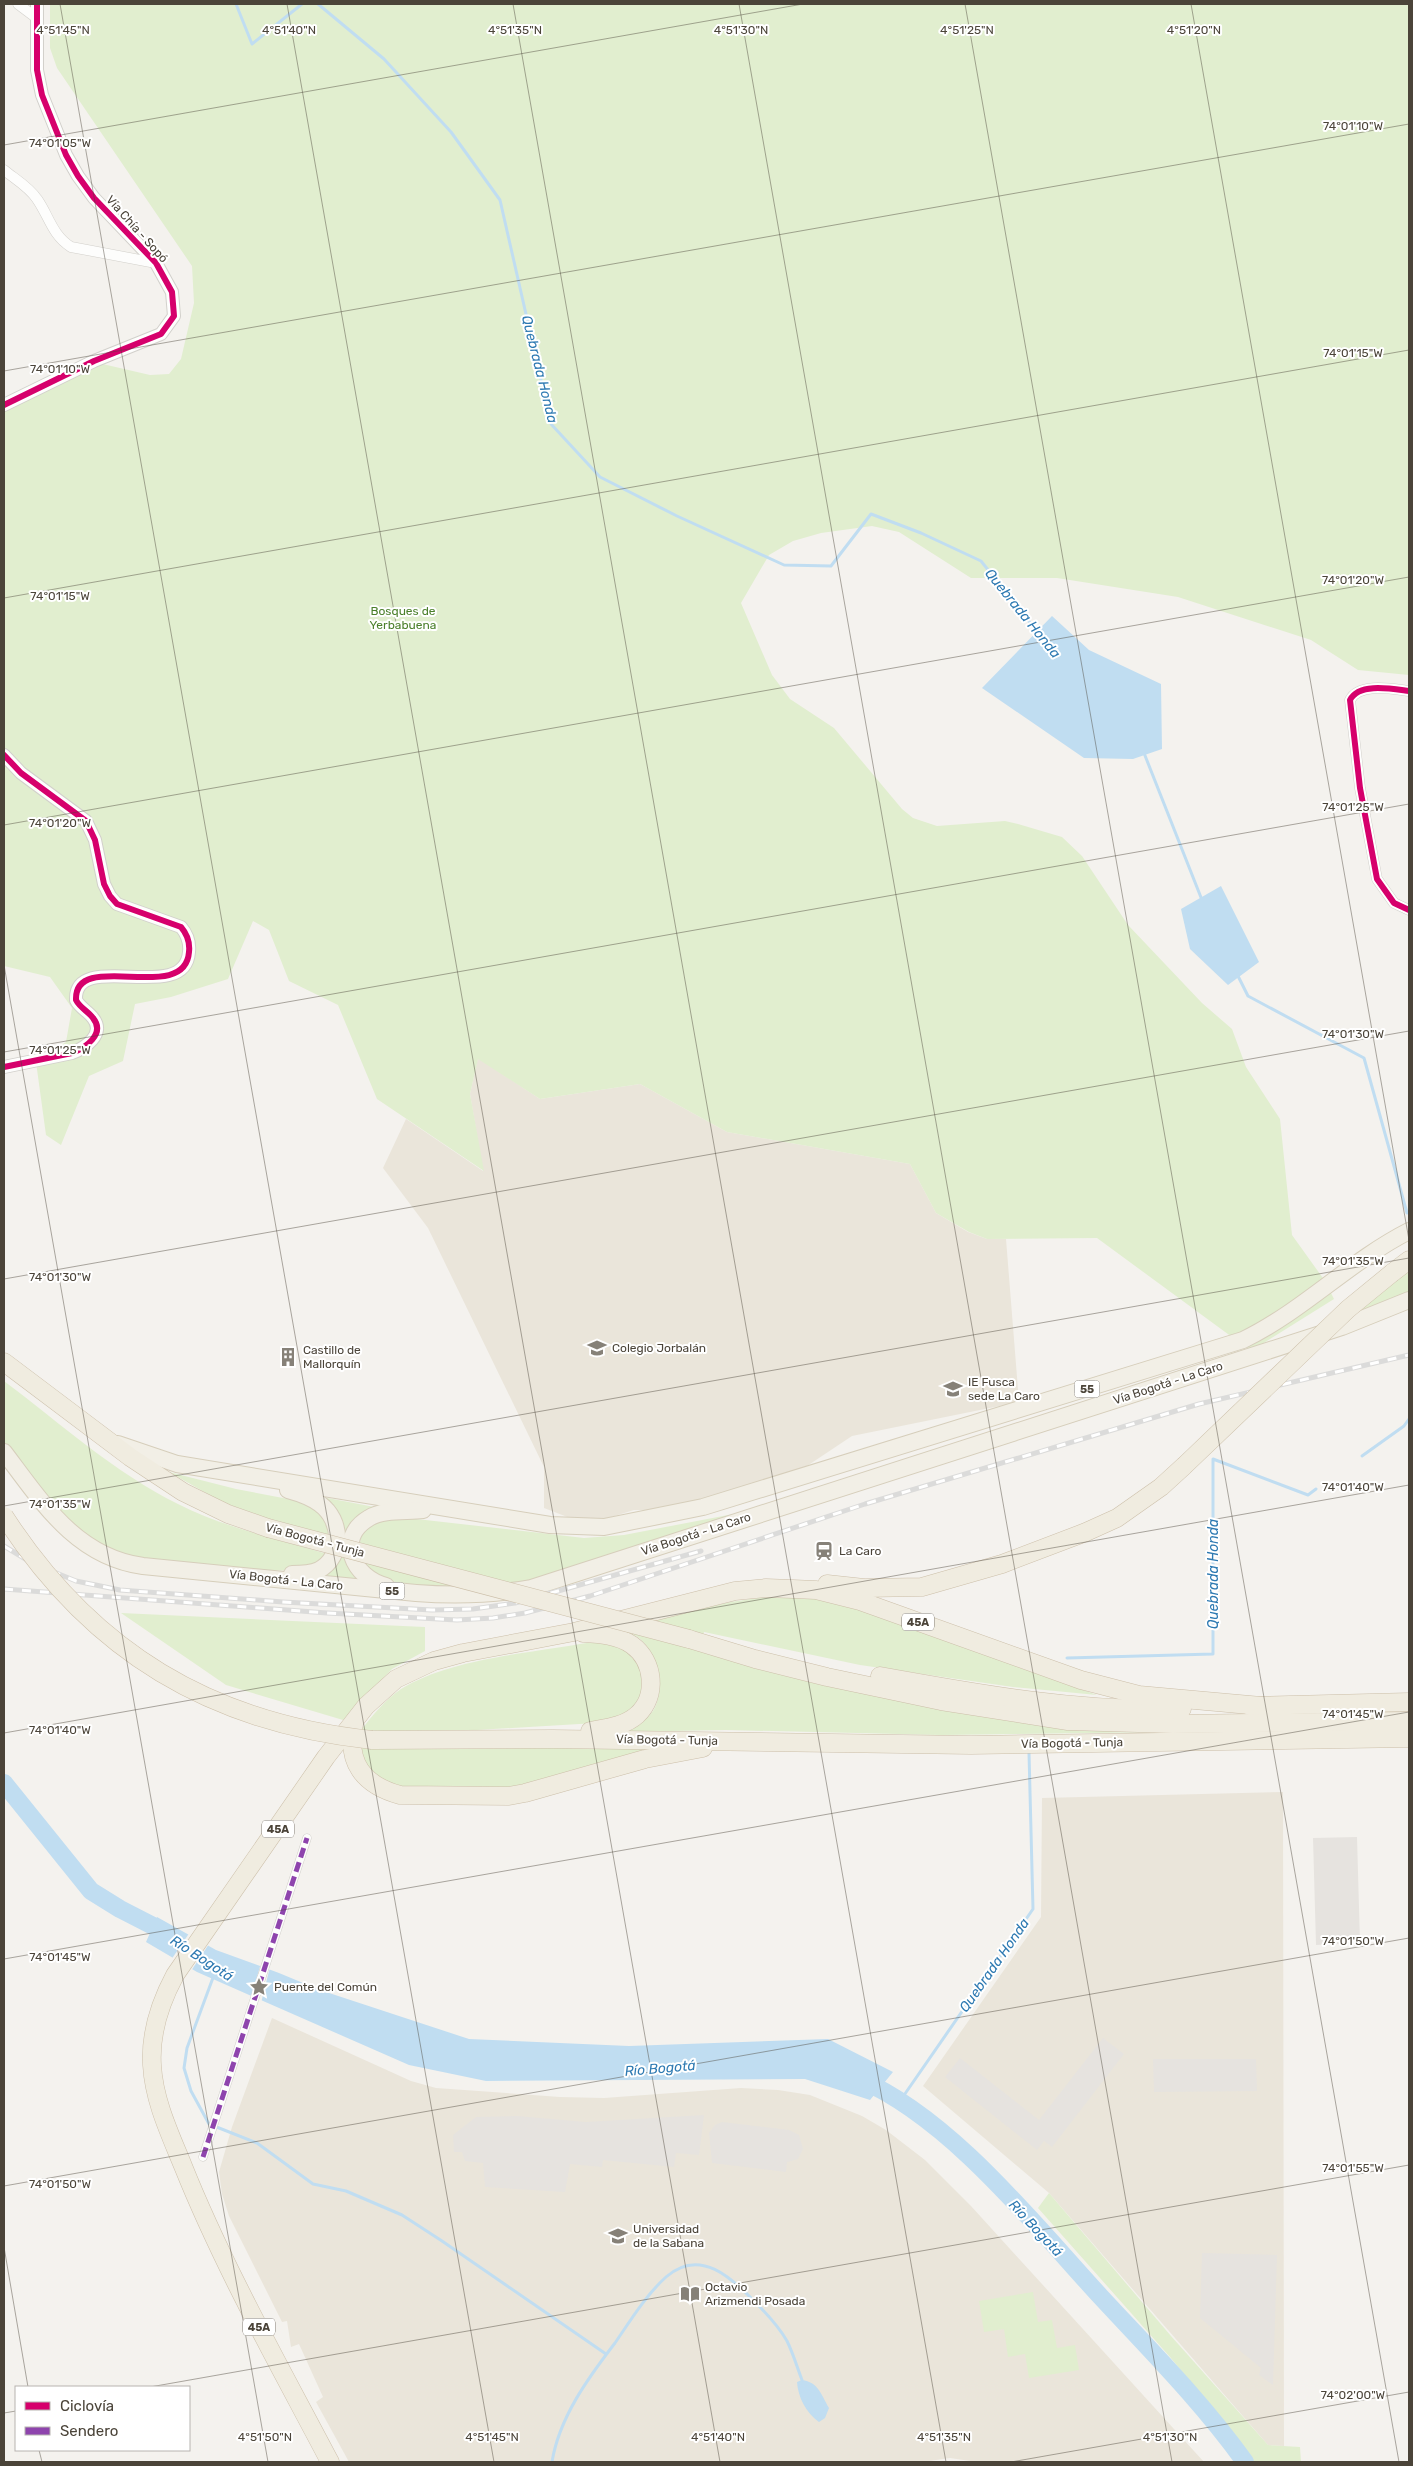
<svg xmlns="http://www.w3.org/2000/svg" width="1413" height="2466" viewBox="0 0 1413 2466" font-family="Rubik,sans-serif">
<rect width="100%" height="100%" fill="#f4f2ee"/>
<g fill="#eae5da">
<polygon points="478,1058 540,1099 640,1084 727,1132 910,1164 936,1213 968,1232 987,1239 1006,1239 1019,1402 852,1436 807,1466 759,1483 659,1510 634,1510 608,1518 570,1518 544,1508 544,1467 428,1228 383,1168 406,1119 483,1171 470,1094"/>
<polygon points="1283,1792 1284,2446 1268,2445 1049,2193 923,2086 1041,1917 1042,1798"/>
<polygon points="272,2018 411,2081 436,2088 560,2097 604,2098 741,2088 778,2090 810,2095 862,2116 886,2130 925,2160 971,2206 1204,2462 977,2462 950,2458 922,2462 349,2462 316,2402 323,2397 299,2344 291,2347 287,2321 282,2322 229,2216 222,2194 219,2172 232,2127"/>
</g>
<g fill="#e1eecf">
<polygon points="50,4 1409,4 1409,675 1358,670 1311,640 1178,597 1057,578 971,578 899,532 872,526 821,533 793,541 769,555 741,603 772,675 790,699 834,728 902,809 913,818 937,826 1005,821 1018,824 1062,837 1082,856 1128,925 1202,1003 1232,1029 1246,1067 1280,1119 1292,1235 1325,1281 1334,1299 1251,1351 1097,1238 987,1239 969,1232 936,1213 910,1164 727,1132 640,1084 540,1099 478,1059 470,1094 484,1171 377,1099 338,1005 289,981 269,930 253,921 228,979 171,997 135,1004 123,1061 89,1076 61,1145 46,1135 36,1062 66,1042 72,1008 50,977 4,966 4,404 94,362 150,375 169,374 181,359 194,303 192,266 57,68 50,48"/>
<polygon points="1409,1269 1409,1294 1351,1319 1375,1295"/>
<path d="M 4,1381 C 60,1423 115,1473 178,1504 C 223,1527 278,1539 327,1554 L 320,1562 L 294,1570 L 261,1571 L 140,1560 L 94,1543 L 50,1503 L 4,1444 Z"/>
<polygon points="169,1472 236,1489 304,1502 322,1511 332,1536 266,1518 222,1502"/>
<polygon points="317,1496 385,1509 373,1509 347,1563 353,1574 364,1583 315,1579 340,1554"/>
<path d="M 749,1511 L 523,1583 L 434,1588 L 383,1580 L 362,1568 C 357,1531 359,1521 399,1517 L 584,1538 L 624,1535 Z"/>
<path d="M 774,1596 L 807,1597 L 856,1608 L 1097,1695 L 1013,1687 L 860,1665 L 704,1632 L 699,1648 L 1168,1732 L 941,1735 L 726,1730 L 614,1732 C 626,1728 640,1725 649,1716 C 668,1697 659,1650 636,1636 C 630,1632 618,1632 610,1631 L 730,1602 Z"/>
<polygon points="121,1613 425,1627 425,1651 392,1669 343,1720 226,1685"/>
<path d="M 602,1640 L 617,1643 L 640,1663 C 645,1702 646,1701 613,1722 L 426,1733 L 361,1730 C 373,1715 385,1700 401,1689 C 455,1656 540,1653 602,1640 Z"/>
<polygon points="672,1742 526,1786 508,1788 398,1790 367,1773 356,1744"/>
<polygon points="1049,2193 1171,2336 1268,2445 1300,2447 1301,2462 1252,2462 1237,2438 1170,2357 1038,2208"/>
<polygon points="1033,2292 1038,2322 1052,2320 1057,2348 1075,2345 1079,2370 1029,2378 1025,2354 1008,2357 1004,2329 984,2332 979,2301"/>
</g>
<g fill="#e6e3df">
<polygon points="1357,1837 1360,1943 1316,1945 1313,1838"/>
<polygon points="1103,2038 1124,2054 1052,2147 1044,2141 1037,2150 945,2077 960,2058 1039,2120"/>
<polygon points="1153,2059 1256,2059 1257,2091 1154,2092"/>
<polygon points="704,2115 699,2155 676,2153 674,2167 603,2160 602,2167 570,2164 565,2192 485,2187 483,2163 465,2161 462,2152 454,2152 453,2135 476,2117 517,2116 586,2122"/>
<polygon points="722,2122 789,2130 799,2135 803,2149 798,2159 787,2162 786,2172 712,2163 709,2133 715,2125"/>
<polygon points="1202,2253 1277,2255 1273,2385 1259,2375 1261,2368 1200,2318"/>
</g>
<g fill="#c0ddf1">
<polygon points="1052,616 1089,650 1161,684 1162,749 1133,759 1084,758 982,688"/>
<polygon points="1221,886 1259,962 1228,985 1190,949 1181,909"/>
<polygon points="157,1917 216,1950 279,1973 320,1990 469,2039 629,2046 828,2039 893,2072 870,2100 805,2079 486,2081 409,2065 197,1972 146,1942"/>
<path d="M 802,2380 C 818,2382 821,2394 829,2408 L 825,2418 L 819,2422 C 806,2413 798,2397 797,2382 Z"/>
</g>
<g fill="#f4f2ee">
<polygon points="190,1932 209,1944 191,1971 171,1960"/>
<polygon points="261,1963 270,1967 261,2003 251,1998"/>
</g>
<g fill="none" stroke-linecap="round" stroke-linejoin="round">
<g stroke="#c0ddf1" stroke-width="3">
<polyline points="236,4 252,44 302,4"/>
<polyline points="318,4 384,59 451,132 500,200 551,424 600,477 677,516 784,565 831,566 871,514 921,533 981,561 1039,634"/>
<polyline points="1144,753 1202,900"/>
<polyline points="1237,974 1248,996 1364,1058 1407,1213"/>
<polyline points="1362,1456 1404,1426 1409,1419"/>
<polyline points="1067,1658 1213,1654 1213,1459 1308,1495 1316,1489"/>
<polyline points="214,1975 187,2048 184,2068 191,2091 209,2124 257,2143 313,2184 346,2191 402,2215 442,2241 606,2354"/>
<polyline points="900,2101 1033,1909 1029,1753"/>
<path d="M 552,2462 C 559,2418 588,2378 615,2343 C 630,2321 646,2295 666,2277 C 700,2247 732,2278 756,2303 C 767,2314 779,2327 787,2341 C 793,2353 797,2367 802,2380"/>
</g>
<g stroke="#c0ddf1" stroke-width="18">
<polyline points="4,1783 91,1891 120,1909 159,1929 172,1939"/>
<path d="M 859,2079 C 949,2117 1034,2224 1100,2296 C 1150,2350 1202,2402 1245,2462"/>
</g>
<g stroke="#d2d0cb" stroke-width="9">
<polyline id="pedestrian" points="203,2157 307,1838"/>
</g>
<g stroke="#d2d0cb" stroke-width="11">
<g id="minor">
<polyline points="18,4 38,19"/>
<path d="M 4,170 C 15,179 29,187 37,199 C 49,216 52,235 71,247 L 156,263"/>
<path d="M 1409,691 C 1393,689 1359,682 1350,700 L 1360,788 L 1377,879 L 1394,903 L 1409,910"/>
</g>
</g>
<g stroke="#d2d0cb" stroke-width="14">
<g id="tertiary">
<polyline points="4,405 94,361 161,334 174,316 172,292 156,263 94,198 78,176 66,155 42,95 37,70 37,4"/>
<path d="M 4,755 L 21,773 L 86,821 L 95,840 L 104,884 L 110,896 L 117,904 L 181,927 C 187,934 190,943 189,952 C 185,1006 74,948 76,1000 C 80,1008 88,1011 93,1018 C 106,1034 85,1048 72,1053 L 4,1067"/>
</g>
</g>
<g stroke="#d6cebb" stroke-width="18">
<g id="primary">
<path d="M 118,1444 L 177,1464 L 550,1525 L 604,1527 L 703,1507 L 1243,1340 C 1303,1311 1350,1261 1409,1231"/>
<path d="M 4,1452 C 42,1502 76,1557 143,1566 L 416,1593 C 455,1596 492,1595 531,1588 L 1342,1327 L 1409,1300"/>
<path d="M 288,1490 C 299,1493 311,1497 320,1504 C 342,1520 344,1556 319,1570 C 310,1574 301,1574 292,1574"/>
<path d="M 386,1586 C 353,1578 335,1538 369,1518 C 383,1509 407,1512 423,1510"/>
</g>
</g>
<g stroke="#ccbfa9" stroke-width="19">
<g id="trunk">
<polyline points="1392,1273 1409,1260"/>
<polyline points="4,1362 130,1457 183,1492 228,1514 268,1528"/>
<polyline points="827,1584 864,1588 922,1587 1002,1564 1086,1532 1117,1518 1161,1487 1184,1466"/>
<path d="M 583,1633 C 599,1634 618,1635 632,1645 C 654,1661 658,1696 637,1715 C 625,1726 606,1728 590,1731"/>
<polyline points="689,1639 755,1659 827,1677 941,1701 1068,1721 1173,1724 1409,1721"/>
<path d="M 880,1676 C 980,1694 1080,1712 1182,1709"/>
<polyline points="1250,1706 1409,1702"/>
<path d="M 354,1724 C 346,1762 363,1785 400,1795 L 509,1796 L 525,1793 L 645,1759 L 703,1748"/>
<polyline points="372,1740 553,1739 971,1745 1409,1738"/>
<path d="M 330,2462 C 279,2365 224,2268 183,2166 C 170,2134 154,2101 152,2065 C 150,2033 160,2003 175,1975 L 326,1757 L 366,1706 L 396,1679 L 434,1661 L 463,1653 L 574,1632 L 735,1591 L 766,1588 L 793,1589 L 816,1590 L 860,1601 L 1081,1680 L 1139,1695 L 1261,1706"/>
</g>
</g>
<use href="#pedestrian" stroke="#fdfdfc" stroke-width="8"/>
<use href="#minor" stroke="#fdfdfc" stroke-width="10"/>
<use href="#tertiary" stroke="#fdfdfc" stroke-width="12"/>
<use href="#primary" stroke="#f2efe6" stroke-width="16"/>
<use href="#trunk" stroke="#f0ece0" stroke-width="18"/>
<g stroke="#dbdbda" stroke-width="5">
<g id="rail">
<polyline points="4,1546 32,1563 76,1581 120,1590 283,1602 432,1610 473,1609 515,1603 701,1551"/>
<polyline points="4,1589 327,1613 457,1620 493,1618 525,1613 590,1596 865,1504 1199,1404 1409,1355"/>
</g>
</g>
<use href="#rail" stroke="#fff" stroke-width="3" stroke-dasharray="9" stroke-linecap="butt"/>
<g stroke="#ccbfa9" stroke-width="19" stroke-linecap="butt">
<g id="trunk-bridge">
<polyline points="1184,1466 1348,1309 1392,1273"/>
<path d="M 4,1516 C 92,1652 211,1723 372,1740"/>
<polyline points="268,1528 689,1639"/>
</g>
</g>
<use href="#trunk-bridge" stroke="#f0ece0" stroke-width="18"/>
<polyline stroke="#8e44ad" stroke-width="5" stroke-dasharray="10 5" stroke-linecap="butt" points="203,2157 307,1838"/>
<g stroke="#fff" stroke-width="9">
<g id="cycleway">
<polyline points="4,405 94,361 161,334 174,316 172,292 156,263 94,198 78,176 66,155 42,95 37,70 37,4"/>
<path d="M 1409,691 C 1393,689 1359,682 1350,700 L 1360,788 L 1377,879 L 1394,903 L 1409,910"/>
<path d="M 4,755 L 21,773 L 86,821 L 95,840 L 104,884 L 110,896 L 117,904 L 181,927 C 187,934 190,943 189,952 C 185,1006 74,948 76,1000 C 80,1008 88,1011 93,1018 C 106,1034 85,1048 72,1053 L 4,1067"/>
</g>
</g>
<use href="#cycleway" stroke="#d6006c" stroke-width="6"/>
</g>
<path fill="none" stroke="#4b4439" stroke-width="1" stroke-opacity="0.45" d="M 60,4 L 494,2462M 287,4 L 720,2462M 513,4 L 946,2462M 739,4 L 1172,2462M 965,4 L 1399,2462M 1191,4 L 1409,1240M 4,145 L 803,4M 4,371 L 1409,124M 4,598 L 1409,350M 4,825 L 1409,577M 4,965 L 268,2462M 4,1052 L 1409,804M 4,1279 L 1409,1031M 4,1506 L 1409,1258M 4,1733 L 1409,1485M 4,1959 L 1409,1712M 4,2186 L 1409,1938M 4,2247 L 28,2387M 150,2387 L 1409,2165M 4,2413 L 16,2411M 39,2450 L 42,2462M 1011,2462 L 1409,2392"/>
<defs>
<g id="school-bare" transform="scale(1.5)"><path d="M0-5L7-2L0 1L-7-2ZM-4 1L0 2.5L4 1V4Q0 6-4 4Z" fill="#868178" stroke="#fff" stroke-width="2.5" paint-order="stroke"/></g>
<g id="building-bare" transform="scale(1.5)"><path d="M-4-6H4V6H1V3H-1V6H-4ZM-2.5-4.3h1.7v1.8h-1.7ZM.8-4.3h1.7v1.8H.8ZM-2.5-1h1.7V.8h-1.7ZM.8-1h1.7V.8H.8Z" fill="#868178" stroke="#fff" stroke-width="2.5" paint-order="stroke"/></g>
<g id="station-bare" transform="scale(1.5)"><path d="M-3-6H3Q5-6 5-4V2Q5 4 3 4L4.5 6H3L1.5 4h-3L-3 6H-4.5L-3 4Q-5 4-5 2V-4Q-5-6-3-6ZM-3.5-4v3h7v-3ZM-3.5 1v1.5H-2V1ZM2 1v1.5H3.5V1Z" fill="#868178" stroke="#fff" stroke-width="2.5" paint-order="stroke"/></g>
<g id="sight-bare" transform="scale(1.5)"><path d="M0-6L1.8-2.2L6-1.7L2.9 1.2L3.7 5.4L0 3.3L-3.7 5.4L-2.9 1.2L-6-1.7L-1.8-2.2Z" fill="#868178" stroke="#fff" stroke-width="2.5" paint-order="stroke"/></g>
<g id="university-bare" transform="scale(1.5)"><path d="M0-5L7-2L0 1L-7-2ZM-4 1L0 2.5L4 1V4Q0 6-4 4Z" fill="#868178" stroke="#fff" stroke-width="2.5" paint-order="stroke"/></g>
<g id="library-bare" transform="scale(1.5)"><path d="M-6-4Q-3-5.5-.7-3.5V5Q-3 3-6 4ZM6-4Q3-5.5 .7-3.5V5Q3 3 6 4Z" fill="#868178" stroke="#fff" stroke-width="2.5" paint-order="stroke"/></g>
</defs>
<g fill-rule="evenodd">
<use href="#school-bare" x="597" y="1348"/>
<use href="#building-bare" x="288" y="1357"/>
<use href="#school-bare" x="953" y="1389"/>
<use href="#station-bare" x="824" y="1551"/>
<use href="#sight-bare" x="259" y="1987"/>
<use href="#university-bare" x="618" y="2236"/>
<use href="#library-bare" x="690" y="2294"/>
</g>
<g text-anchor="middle" stroke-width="4" stroke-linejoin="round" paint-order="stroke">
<g fill="#fff" stroke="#817c74" stroke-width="1">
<rect x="1074.5" y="1380.5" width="25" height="17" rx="4"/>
<rect x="379.5" y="1582.5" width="25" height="17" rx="4"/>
<rect x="902" y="1613.5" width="32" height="17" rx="4"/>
<rect x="262" y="1820.5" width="32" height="17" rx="4"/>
<rect x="243" y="2318.5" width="32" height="17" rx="4"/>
</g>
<g font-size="11" font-weight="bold" fill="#4b4439">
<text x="1087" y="1393">55</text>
<text x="392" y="1595">55</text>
<text x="918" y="1626">45A</text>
<text x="278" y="1833">45A</text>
<text x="259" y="2331">45A</text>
</g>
<g font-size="12" fill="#4b4439" stroke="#fff">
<text transform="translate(137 229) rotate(48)" y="4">Vía Chía - Sopó</text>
<text transform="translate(1168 1383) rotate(-18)" y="4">Vía Bogotá - La Caro</text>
<text transform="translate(696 1534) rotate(-18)" y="4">Vía Bogotá - La Caro</text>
<text transform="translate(315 1540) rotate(15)" y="4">Vía Bogotá - Tunja</text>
<text transform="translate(286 1580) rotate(6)" y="4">Vía Bogotá - La Caro</text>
<text transform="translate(667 1740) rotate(1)" y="4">Vía Bogotá - Tunja</text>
<text transform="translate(1072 1743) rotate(-1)" y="4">Vía Bogotá - Tunja</text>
</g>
<g font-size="12" fill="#4a7f2a" stroke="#fff">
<text x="403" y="615">Bosques de<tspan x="403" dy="14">Yerbabuena</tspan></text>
</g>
<g font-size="12" fill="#4b4439" stroke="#fff" text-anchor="start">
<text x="612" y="1352">Colegio Jorbalán</text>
<text x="303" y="1354">Castillo de<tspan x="303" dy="14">Mallorquín</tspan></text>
<text x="968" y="1386">IE Fusca<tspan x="968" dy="14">sede La Caro</tspan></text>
<text x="839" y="1555">La Caro</text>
<text x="274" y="1991">Puente del Común</text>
<text x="633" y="2233">Universidad<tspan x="633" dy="14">de la Sabana</tspan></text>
<text x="705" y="2291">Octavio<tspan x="705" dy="14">Arizmendi Posada</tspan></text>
</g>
<g font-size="14" font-style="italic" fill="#2e7ab2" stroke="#fff">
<text transform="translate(540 369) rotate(76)" y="5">Quebrada Honda</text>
<text transform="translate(1023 613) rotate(51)" y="5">Quebrada Honda</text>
<text transform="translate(1213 1574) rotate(-90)" y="5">Quebrada Honda</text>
<text transform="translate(202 1958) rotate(33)" y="5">Río Bogotá</text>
<text transform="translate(994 1965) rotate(-55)" y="5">Quebrada Honda</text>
<text transform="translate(660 2068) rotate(-5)" y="5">Río Bogotá</text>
<text transform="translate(1036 2228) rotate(47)" y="5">Río Bogotá</text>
</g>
</g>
<g font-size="12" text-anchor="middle" fill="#4b4439" stroke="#fff" stroke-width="4" stroke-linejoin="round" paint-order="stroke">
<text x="63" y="34">4°51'45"N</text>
<text x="289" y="34">4°51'40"N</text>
<text x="515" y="34">4°51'35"N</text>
<text x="741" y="34">4°51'30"N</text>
<text x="967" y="34">4°51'25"N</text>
<text x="1194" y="34">4°51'20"N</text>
<text x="1353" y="130">74°01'10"W</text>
<text x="60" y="147">74°01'05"W</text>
<text x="1353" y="357">74°01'15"W</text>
<text x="60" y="373">74°01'10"W</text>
<text x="1353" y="584">74°01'20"W</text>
<text x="60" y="600">74°01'15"W</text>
<text x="1353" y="811">74°01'25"W</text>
<text x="60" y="827">74°01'20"W</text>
<text x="1353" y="1038">74°01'30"W</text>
<text x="60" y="1054">74°01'25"W</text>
<text x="1353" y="1265">74°01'35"W</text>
<text x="60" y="1281">74°01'30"W</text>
<text x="1353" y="1491">74°01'40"W</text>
<text x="60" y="1508">74°01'35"W</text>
<text x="1353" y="1718">74°01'45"W</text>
<text x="60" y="1734">74°01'40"W</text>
<text x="1353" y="1945">74°01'50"W</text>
<text x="60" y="1961">74°01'45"W</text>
<text x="1353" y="2172">74°01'55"W</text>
<text x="60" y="2188">74°01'50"W</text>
<text x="1353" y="2399">74°02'00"W</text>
<text x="265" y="2441">4°51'50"N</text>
<text x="492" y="2441">4°51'45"N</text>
<text x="718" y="2441">4°51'40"N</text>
<text x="944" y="2441">4°51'35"N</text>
<text x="1170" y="2441">4°51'30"N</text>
</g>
<rect width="1413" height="2466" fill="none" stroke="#4b4439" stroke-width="10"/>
<rect x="15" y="2386" width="175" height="65" fill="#ffffff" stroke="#b7b4b0"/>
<rect x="25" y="2402" width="25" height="8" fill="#d6006c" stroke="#b7b4b0"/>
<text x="60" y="2411" font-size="15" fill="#4b4439">Ciclovía</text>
<rect x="25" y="2427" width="25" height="8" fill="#8e44ad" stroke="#b7b4b0"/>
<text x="60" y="2436" font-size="15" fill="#4b4439">Sendero</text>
</svg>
